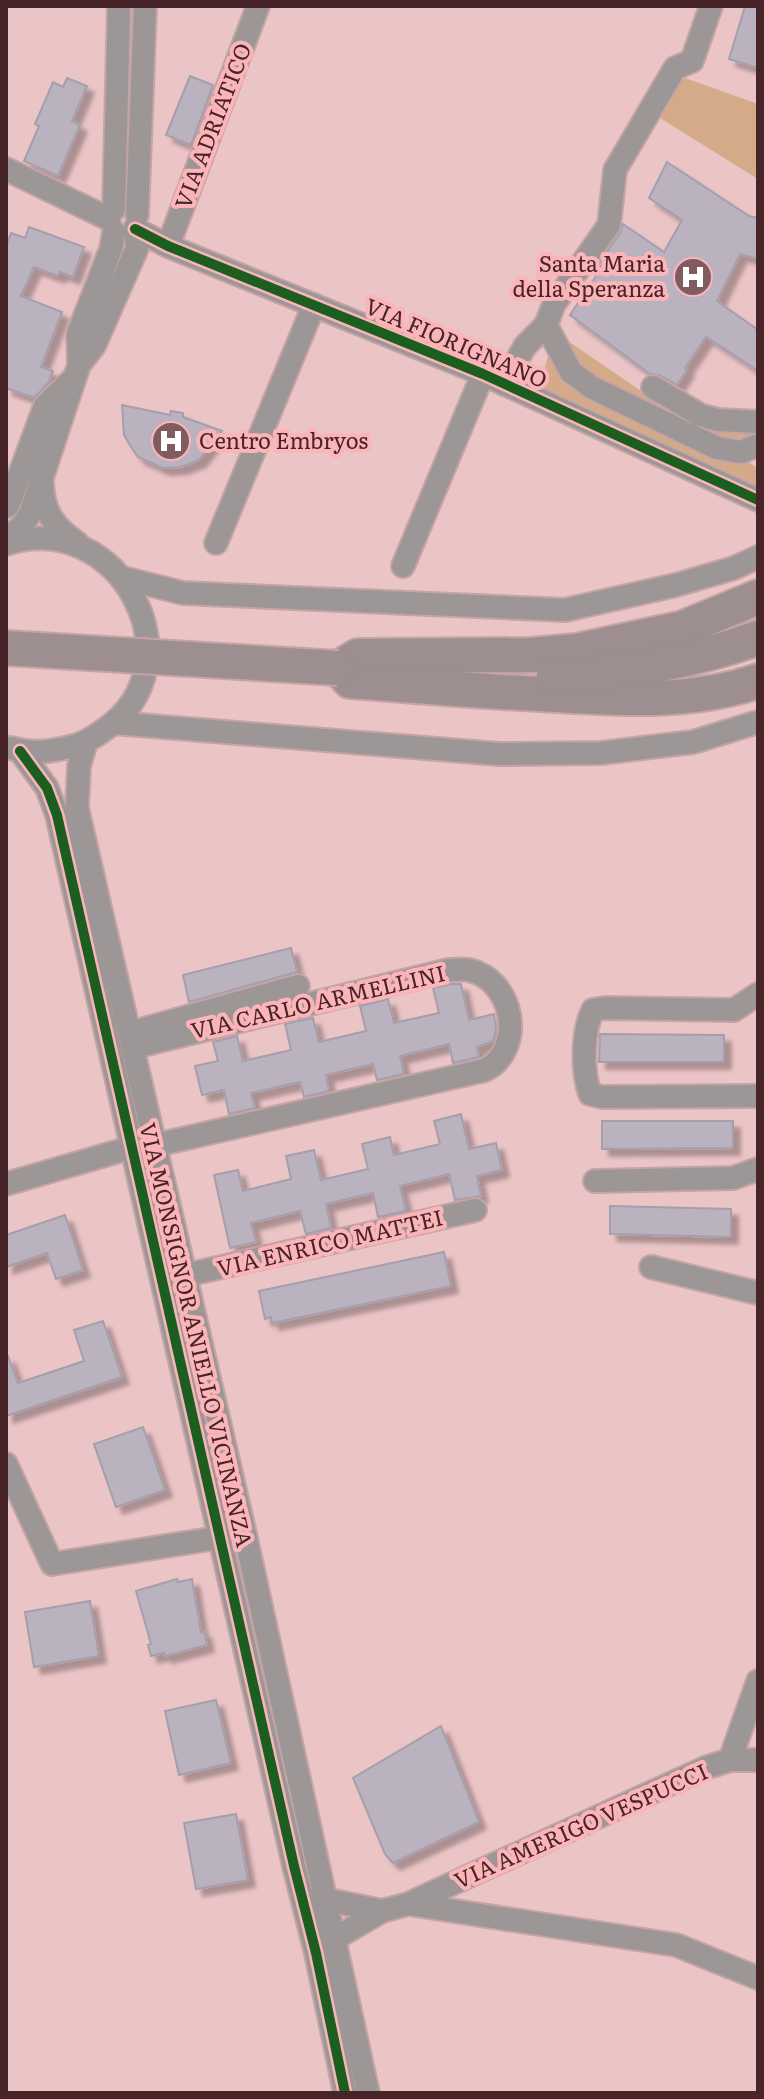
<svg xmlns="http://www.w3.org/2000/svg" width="764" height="2099" viewBox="0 0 764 2099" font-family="Literata,serif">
<defs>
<filter id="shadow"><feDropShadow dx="7" dy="7" stdDeviation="2" flood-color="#0004"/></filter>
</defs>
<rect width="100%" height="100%" fill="#ebc4c6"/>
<g fill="#d4aa88">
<polygon points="685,78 758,104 758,179 660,118 670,90"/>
<polygon points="565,339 641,391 703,427 724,430 758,428 758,437 741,441 720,440 589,378 576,365"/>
<path d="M 548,356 L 562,382 L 588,400 L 724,462 C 740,459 746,458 758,469 L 758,487 L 725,475 L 539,388 Z"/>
</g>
<g fill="#bab2be" stroke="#a69eaa" stroke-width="2" filter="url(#shadow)">
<polygon points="745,6 758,6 758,68 729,59"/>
<polygon points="190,76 213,85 191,145 166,135"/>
<polygon points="67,78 87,86 72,121 80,125 58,176 24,161 39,126 35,124 53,82 63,87"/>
<polygon points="667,162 749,216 758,218 758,259 740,254 717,301 758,330 758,371 706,337 685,368 687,370 677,385 659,375 650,374 570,315 602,267 598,265 620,233 623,224 664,252 682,220 649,198"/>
<polygon points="29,227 84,247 73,277 60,272 58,276 34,267 21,296 62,312 41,367 53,371 49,382 34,398 6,388 6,248 11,233 25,238"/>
<polygon points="122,405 170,415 171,411 183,413 183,417 222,431 199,460 181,467 163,468 138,457 131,447 124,435"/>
<polygon points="291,948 297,972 189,1002 183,975"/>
<polygon points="451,984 461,984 469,1020 494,1014 496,1030 493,1041 477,1047 479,1057 453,1063 449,1044 400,1056 404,1074 377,1080 373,1064 326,1075 329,1091 304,1097 300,1082 251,1093 255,1108 229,1114 224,1090 202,1095 195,1066 218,1061 213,1042 237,1036 243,1061 291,1050 285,1024 313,1018 319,1042 366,1031 360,1006 388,999 394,1023 439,1013 433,988"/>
<polygon points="600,1034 724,1035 724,1062 599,1062"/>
<polygon points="461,1114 469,1149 496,1143 502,1170 477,1176 481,1196 455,1200 449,1174 400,1186 406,1211 378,1217 373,1193 326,1204 331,1228 306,1234 300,1211 251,1223 256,1242 230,1248 214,1175 238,1170 243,1191 291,1179 286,1156 314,1150 321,1180 368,1169 362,1144 390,1137 394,1155 440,1144 434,1121"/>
<polygon points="602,1121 733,1121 733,1148 602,1149"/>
<polygon points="610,1206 731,1209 731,1237 610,1234"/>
<polygon points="65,1215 83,1270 56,1279 47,1253 6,1267 6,1235"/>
<polygon points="444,1252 451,1286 272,1323 271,1317 265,1319 259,1291"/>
<polygon points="103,1321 122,1377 6,1416 6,1356 8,1356 18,1383 84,1361 74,1330"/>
<polygon points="143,1427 165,1490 116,1507 94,1444"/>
<polygon points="177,1579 178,1582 192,1579 201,1632 204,1631 207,1645 165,1656 164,1653 151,1656 148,1645 151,1644 136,1591"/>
<polygon points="90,1601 99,1656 34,1667 25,1612"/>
<polygon points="216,1700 231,1763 179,1775 165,1711"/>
<polygon points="441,1726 479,1822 393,1863 385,1854 353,1778"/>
<polygon points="236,1814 248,1880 196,1889 184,1823"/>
</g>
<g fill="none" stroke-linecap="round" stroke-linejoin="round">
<g stroke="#c4a4a5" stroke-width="26">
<g id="minor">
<polyline points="6,169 109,219"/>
<polyline points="114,209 119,6"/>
<polyline points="137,215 145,6"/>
<polyline points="135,229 168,246 483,374 758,500"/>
<polyline points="168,246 258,6"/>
<polyline points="546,325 554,304 609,225 615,170 675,68 692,61 711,6"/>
<polyline points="79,365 78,334 111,249 114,232"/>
<polyline points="504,384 525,346 546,325 571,372 591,387 717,448 741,452 758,445"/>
<polyline points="653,387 700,415 718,420 758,422"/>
<path d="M 42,483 C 43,512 54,527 77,543"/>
<polyline points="8,506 45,406 71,381"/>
<polyline points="6,539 21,527 30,514 79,365 94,346 137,248 135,229"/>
<polyline points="216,543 314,305"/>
<path d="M 6,544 C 119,507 202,663 104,730 C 95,736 87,742 77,745 C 55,751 33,755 11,748"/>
<polyline points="403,566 483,374"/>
<polyline points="123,578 183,593 565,610 676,585 734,568 758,557"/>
<polyline points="114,723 499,754 601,753 693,742 758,722"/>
<polyline points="86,742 79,766 77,808 245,1534 368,2093"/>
<polyline points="20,751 47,788 57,815 294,1866 316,1953 345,2093"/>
<path d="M 758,994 L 734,1010 L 605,1008 L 593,1010 C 582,1032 582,1071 590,1094 L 602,1097 L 758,1096"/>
<polyline points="140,1030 298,986"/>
<path d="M 134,1047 L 449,970 C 455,970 463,969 469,970 C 514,980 526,1049 485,1070 L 156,1145"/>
<polyline points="595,1181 733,1178 758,1169"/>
<polyline points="6,1184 133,1147"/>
<polyline points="651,1267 758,1293"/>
<polyline points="186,1275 475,1210"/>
<polyline points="6,1464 52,1564 236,1535"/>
<polyline points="730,1760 758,1681"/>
<polyline points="312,1901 324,1899 382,1911 408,1904 705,1768 730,1760 758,1760"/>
<polyline points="409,1904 676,1945 758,1978"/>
<polyline points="321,1938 334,1939 382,1911"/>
</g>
</g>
<g stroke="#c4a4a5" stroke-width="38">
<g id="highway">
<polyline points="338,668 358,656 531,655 576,651 683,628 758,597"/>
<path d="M 338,668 L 350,681 C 419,686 489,692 558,695 C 625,699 693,703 758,681"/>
<path d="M 554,676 C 625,673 691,662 758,638"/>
</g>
</g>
<use href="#minor" stroke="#9d9697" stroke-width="22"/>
<use href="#highway" stroke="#9d8e8f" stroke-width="34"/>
<g stroke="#c4a4a5" stroke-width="38" stroke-linecap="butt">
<polyline id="highway-bridge" points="6,648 338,668"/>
</g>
<use href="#highway-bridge" stroke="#9d8e8f" stroke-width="34"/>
<g stroke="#fbb4b8" stroke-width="15">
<g id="cycleway">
<polyline points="135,229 168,246 483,374 758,500"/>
<polyline points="20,751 47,788 57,815 294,1866 316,1953 345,2093"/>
</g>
</g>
<use href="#cycleway" stroke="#1b5e20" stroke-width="10"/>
</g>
<defs>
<g id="hospital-disc" transform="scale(2)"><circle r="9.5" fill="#805c5f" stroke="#fbb4b8"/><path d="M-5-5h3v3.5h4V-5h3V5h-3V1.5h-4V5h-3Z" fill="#fff"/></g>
</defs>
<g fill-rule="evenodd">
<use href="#hospital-disc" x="693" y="277"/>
<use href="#hospital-disc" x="171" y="441"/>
</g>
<g text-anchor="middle" stroke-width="8" stroke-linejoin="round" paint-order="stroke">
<g font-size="22" fill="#472427" stroke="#fbb4b8">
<text transform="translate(213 126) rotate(-69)" y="8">VIA ADRIATICO</text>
<text transform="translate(456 343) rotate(23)" y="8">VIA FIORIGNANO</text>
<text transform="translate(318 1002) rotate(-13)" y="8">VIA CARLO ARMELLINI</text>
<text transform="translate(330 1243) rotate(-13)" y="8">VIA ENRICO MATTEI</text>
<text transform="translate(196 1335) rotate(77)" y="8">VIA MONSIGNOR ANIELLO VICINANZA</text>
<text transform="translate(581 1826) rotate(-24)" y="8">VIA AMERIGO VESPUCCI</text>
</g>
<g font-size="22" fill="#472427" stroke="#fbb4b8" text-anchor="end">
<text x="665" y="272">Santa Maria<tspan x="665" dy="25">della Speranza</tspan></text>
<text x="199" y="449" text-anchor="start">Centro Embryos</text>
</g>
</g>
<rect width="764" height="2099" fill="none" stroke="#472427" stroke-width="16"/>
</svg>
